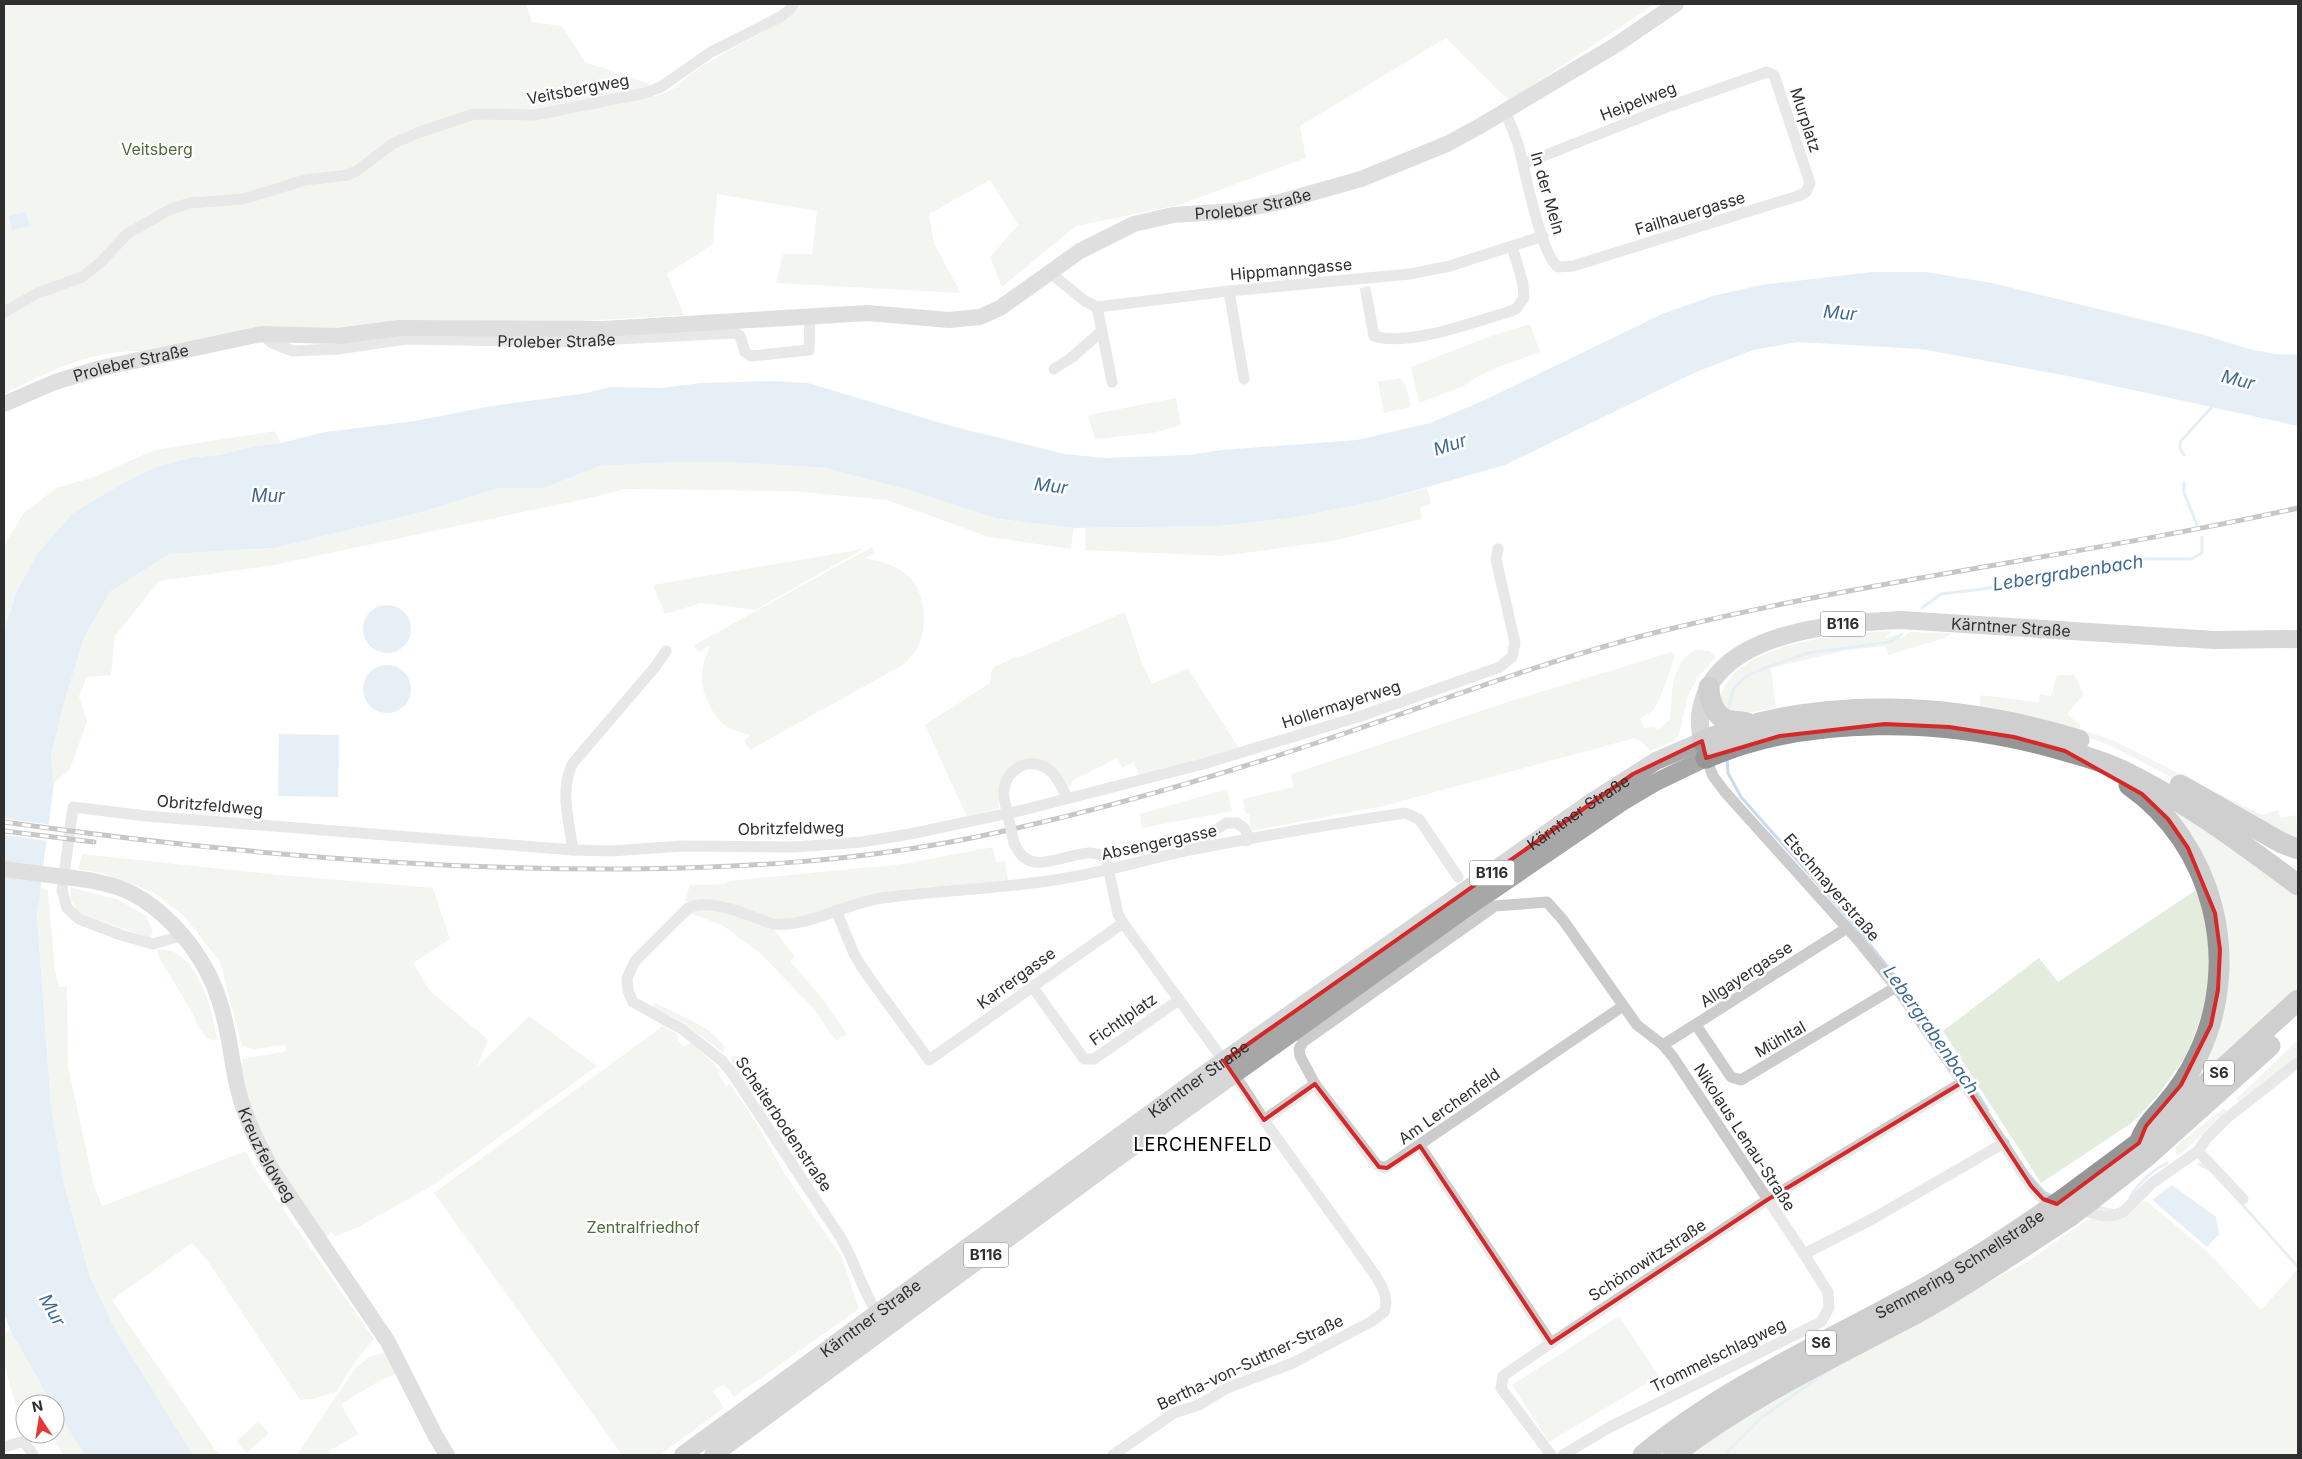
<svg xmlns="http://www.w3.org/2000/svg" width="2302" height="1459" viewBox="0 0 2302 1459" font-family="Inter,sans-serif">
<rect width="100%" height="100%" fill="#fff"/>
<g fill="#e4ecdd">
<path d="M 4,4 L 299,5 L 303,4 L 526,4 L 532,22 L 562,26 L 585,62 L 648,83 L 654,97 L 670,91 L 699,68 L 738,45 L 757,36 L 799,8 L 802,4 L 1655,4 L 1509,101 L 1446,38 L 1300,126 L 1306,158 L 1179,205 L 1076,226 L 1002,287 L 990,257 L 1018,225 L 990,180 L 929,214 L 934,244 L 961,293 L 776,283 L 783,254 L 812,254 L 817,211 L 717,194 L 713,244 L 667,274 L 684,315 L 565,322 L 506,322 L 144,351 C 89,350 52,370 4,394 Z"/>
<polygon points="1530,324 1540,352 1498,367 1477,377 1462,387 1419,403 1411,367 1488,337"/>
<polygon points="1400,378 1406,386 1411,407 1384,413 1378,382"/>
<polygon points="1176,398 1181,425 1153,433 1095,439 1088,415"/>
<polygon points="275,431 281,443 256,446 218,455 195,457 127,481 106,495 16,593 4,631 4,545 24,513 56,488 94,477 154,450"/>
<polygon points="674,462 728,462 826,468 912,491 998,519 1074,528 1071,549 989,537 887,500 790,491 625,489 594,497 269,566 159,581 115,636 111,675 87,677 79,696 87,722 70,769 54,783 51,755 65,700 84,638 110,592 169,554 275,548 422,512 499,488 544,488 600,466"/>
<polygon points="1427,488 1431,503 1420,508 1422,519 1333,541 1222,556 1085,550 1085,528 1219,526 1291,518 1381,500"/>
<path d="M 872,547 L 875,553 L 865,558 C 878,561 891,564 902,571 C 925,586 928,620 920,643 C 916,651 910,658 903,665 L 750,750 L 744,740 L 751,735 C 744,733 736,731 729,728 C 721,724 715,716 711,708 C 698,686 700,668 710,646 L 698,652 L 694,645 Z"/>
<polygon points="863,549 755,610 701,603 665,614 653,585"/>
<path d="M 1125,612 L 1141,661 L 1152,684 L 1188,668 L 1240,750 L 1140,775 L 1133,762 L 1122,768 L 1117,758 L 1072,781 L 1071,787 L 1020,761 C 1000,771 995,788 999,808 L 967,817 L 925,725 L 990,683 L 991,672 L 994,667 L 1015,657 L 1017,658 Z"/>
<path d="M 1893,631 L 1884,638 L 1896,635 L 1901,639 L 1909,632 L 1951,633 L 1945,638 L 1888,655 L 1886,646 L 1848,650 L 1771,668 L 1776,708 L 1734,715 L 1719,702 C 1730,642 1844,633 1893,631 Z"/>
<path d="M 1695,650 L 1710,651 L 1716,657 L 1699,676 L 1688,695 L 1679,735 L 1673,741 L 1650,751 L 1641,741 L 1635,738 L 1383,806 L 1251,831 L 1249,814 L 1245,812 L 1243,799 L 1293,787 L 1291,774 L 1498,705 L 1672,652 L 1675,656 L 1662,693 L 1653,711 L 1640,718 L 1644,728 L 1652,727 L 1659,729 L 1670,719 C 1672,696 1670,663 1695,650 Z"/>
<polygon points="2057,675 2074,675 2084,694 2067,714 2081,726 2079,729 2112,740 2262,815 2278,810 2281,818 2296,815 2298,837 2273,829 2111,746 2070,731 1980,709 1980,695 2039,702 2040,694 2051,696"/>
<polygon points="2137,783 2298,891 2298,987 2188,1090 2220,918"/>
<polygon points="1227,789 1232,811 1142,828 1140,814"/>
<polygon points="993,847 996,862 1005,861 1008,880 945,887 778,922 707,900 684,902 690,885 725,884 728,881 903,864"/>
<polygon points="82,854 280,875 433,888 450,939 413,963 430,991 488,1040 477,1067 529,1016 597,1066 435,1184 357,1228 336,1236 331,1232 326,1238 283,1178 254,1118 240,1065 243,1059 283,1052 287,1050 284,1045 254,1049 242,1046 220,962 184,916 153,892 105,874 78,869"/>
<polygon points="40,887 48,891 55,970 59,987 67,987 68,1066 94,1186 102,1206 246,1151 254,1167 374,1339 357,1359 336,1392 312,1399 300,1400 207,1260 192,1243 112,1300 219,1455 193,1455 115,1329 90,1278 64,1184 51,1106 37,915"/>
<polygon points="70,887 119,900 146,916 153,931 150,938 79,913 71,900"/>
<polygon points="2196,890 2207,914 2209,978 2204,1008 2188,1053 2158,1095 2133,1122 2041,1183 1943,1031 2039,958 2058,982"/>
<polygon points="712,909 773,928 795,957 790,961 821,997 847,1034 836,1041 815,1010 760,953 722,925 692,914 676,926 689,910"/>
<path d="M 157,950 C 162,950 168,949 172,951 C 201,964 212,1011 217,1039 L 214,1041 L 207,1038 L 199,1028 L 191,1010 L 159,958 Z"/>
<polygon points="655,1003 693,1021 708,1030 724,1045 723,1053 684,1023 653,1007"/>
<polygon points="663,1026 678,1035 678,1041 684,1047 691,1042 720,1070 719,1074 726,1086 730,1084 756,1123 786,1176 842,1257 859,1309 734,1397 724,1384 713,1391 724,1408 660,1455 622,1455 434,1193"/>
<polygon points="2298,1040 2298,1054 2268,1081 2239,1102 2236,1099"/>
<polygon points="732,1056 736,1056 762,1086 753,1094 731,1062"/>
<polygon points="2224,1108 2227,1111 2181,1154 2176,1156 2176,1146"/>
<polygon points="2146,1201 2208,1252 2261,1310 2297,1270 2298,1455 1684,1455 1752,1406 2027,1262 2085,1221"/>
<polygon points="1619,1316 1659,1376 1549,1442 1512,1385"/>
<polygon points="10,1330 52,1404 25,1404 25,1424 21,1423 4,1364 4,1332"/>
<polygon points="386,1352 395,1374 379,1381 341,1404 358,1434 329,1451 331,1455 297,1455 356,1367 371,1356"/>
<polygon points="55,1409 85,1455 64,1455 50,1434 55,1434"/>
<polygon points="258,1421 269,1433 247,1453 236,1442"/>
</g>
<g fill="#cadbec">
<polygon points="26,212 30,226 12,230 9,216"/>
<polygon points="1872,272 1926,272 1992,283 2201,334 2249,349 2275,354 2298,355 2298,426 2073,377 1921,349 1798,342 1753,350 1696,372 1505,465 1381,500 1291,518 1219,526 1074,528 998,519 912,491 826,468 728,462 674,462 600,466 544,488 499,488 422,512 275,548 169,554 110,592 84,638 65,700 51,755 54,783 37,915 51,1106 64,1184 90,1277 115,1329 193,1455 85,1455 55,1409 55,1404 52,1404 10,1330 4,1313 4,631 16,593 38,553 73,513 127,481 159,466 195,457 218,455 256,446 281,443 325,432 415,421 492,406 587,393 609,387 662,388 701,383 770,381 808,383 951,426 1065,454 1104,458 1189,455 1222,450 1357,440 1430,423 1485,400 1662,314 1713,296 1761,285"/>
<circle cx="387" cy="629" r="24"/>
<circle cx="387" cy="689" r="24"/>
<polygon points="279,734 339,735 338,797 278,796"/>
<polygon points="2172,1185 2216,1217 2219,1234 2207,1247 2152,1200"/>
</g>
<polygon fill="#fff" points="4,818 51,825 49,841 4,835"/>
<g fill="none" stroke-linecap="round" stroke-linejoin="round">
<g stroke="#cadbec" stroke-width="3">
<polyline points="2184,455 2180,448 2180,442 2211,408"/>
<polyline points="2184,482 2184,493 2197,525"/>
<polyline points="1922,608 1941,594 1983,589 2141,559 2191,559 2202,553 2202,537"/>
<polyline points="1728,712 1733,689 1745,677 1762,669 1808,653 1890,642 1902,634"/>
<polyline points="1727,758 1728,773 1741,797 1851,921 1895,976"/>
<polyline points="1903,987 1915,1005"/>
<polyline points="1969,1081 1988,1110"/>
<polyline points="2199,1164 2208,1169"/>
<polyline points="2030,1176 2044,1192 2053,1196"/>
<path d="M 2130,1197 C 2140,1181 2151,1171 2167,1163"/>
<polyline points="2240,1202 2298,1267"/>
<polyline points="2096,1207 2112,1210"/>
<polyline points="1724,1455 1762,1417 1828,1371"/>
</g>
<polyline stroke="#d5d5d5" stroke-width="11" stroke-dasharray="11 5.5" stroke-linecap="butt" points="1365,287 1367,298"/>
<g stroke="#ccc" stroke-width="11">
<path d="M 1505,112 C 1510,122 1514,133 1518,144 C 1525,169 1540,253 1558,267 L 1573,266 L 1801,195 L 1806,192 L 1810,183 L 1774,75 L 1767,72 L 1670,106 L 1523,164"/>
<polyline points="1049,272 1085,301 1097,307 1229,291 1410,274 1450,266 1543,236"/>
<polyline points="1229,291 1244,379"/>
<path d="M 1367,298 L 1374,336 C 1407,347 1474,322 1508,312 L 1516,309 L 1524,298 L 1523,284 L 1512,246"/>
<polyline points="1097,307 1112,382"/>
<polyline points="4,312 38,293 82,277 100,263 127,234 171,209 190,203 243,199 305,180 348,175 358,170 392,144 420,132 474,114 535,115 645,93 661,87 711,52 780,17 789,10 794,4"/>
<path id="s1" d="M 261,334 L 272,343 L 293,351 L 338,349 L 406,339 L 556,342 L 735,333 L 740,336 L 745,352 L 751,356 L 809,350 L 810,317"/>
<polyline points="1054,369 1071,358 1102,331"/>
<polyline points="1706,758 1713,776 1725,792 1857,939 1896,987 1963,1082 2031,1186 2043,1199 2058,1204"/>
<path d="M 1004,798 C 1000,774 1026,754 1048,769 C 1058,775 1061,788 1068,798"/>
<path d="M 1014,843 C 1032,888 1079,838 1106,858 L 1118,914 L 1123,923 L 1243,1087 L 1264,1120 L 1373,1272 C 1381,1284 1390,1297 1384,1312 L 1372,1321 L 1293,1363 L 1227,1388 L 1199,1405 L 1174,1413 L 1113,1455"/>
<polyline points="1189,848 1226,823 1237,823 1244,828 1247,833 1246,841"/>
<path d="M 573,850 C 569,821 559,789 573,763 L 655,667 L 666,651"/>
<polyline points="836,910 854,954 863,969 929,1060 1123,923"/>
<polyline points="184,935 153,944 121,935 79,919 67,908 62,890 73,807 146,816 573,850 611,851 683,846 795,847 862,842 910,834 1023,810 1203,764 1358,717 1500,667 1512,657 1515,643 1496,559 1498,549"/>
<polyline points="1032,986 1084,1059 1094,1059 1179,1000"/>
<polyline points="1623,1006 1385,1168 1377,1165 1315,1084 1300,1056 1299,1049 1303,1042 1495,906 1547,902 1563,920 1637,1025 1663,1045 1673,1057 1804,1254 1874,1218 2004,1143"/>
<polyline points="1696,1025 1731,1077 1741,1080 1896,987"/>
<polyline points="1663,1045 1847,928"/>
<polyline points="1264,1120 1315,1084"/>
<polyline points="1420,1146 1551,1343 1767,1200 1963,1082"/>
<polyline points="2198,1151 2243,1199"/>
<polyline points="2078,1210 2104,1216 2115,1215 2123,1212 2151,1184 2198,1151 2206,1139 2227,1118 2298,1062"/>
<path d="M 880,1318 C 863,1293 856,1264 841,1238 L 732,1073 L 722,1061 L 682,1029 L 633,1002 L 628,991 L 627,978 L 635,961 L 688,908 C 710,897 749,916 773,924 C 810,927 846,903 882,898 C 941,890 1001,889 1060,879 C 1101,873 1141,861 1181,852 C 1255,837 1331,824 1405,813 L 1419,819 L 1458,877"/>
<polyline points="4,1447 24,1441 33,1455"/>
<polyline points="1551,1455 1501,1388 1503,1376 1551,1343"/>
<polyline points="1563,1455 1610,1427 1821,1322 1829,1308 1828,1292 1804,1254"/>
</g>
<g stroke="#b9b9b9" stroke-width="16">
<path id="s2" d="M 4,404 L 55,382 L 101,368 L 261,334 L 338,336 L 399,328 L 603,329 L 867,313 L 949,320 L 980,317 L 1000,308 L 1080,251 L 1134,224 L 1173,215 L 1235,211 L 1280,202 L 1361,179 L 1447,144 L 1480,126 L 1616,45 L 1676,4"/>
<path id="s3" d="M 88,880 C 97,882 108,884 117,887 C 165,904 206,956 220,1003 C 229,1030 231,1058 237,1085 C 244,1116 258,1145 274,1173 L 388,1342 L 435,1435 L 447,1455"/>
</g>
<g stroke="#a7a7a7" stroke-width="18">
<path id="s4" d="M 683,1455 L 1195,1081 L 1590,803 L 1656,761 L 1702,741"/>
<path id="s5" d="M 713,1455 L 1121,1155 L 1474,903 L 1622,802 L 1654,783 L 1706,758 C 1702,744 1699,731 1700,717 C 1708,631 1836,623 1901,620 L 2214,640 L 2298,639"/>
</g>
<g stroke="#969696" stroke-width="21">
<path d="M 1709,687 C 1709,700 1715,719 1731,721 C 1738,722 1742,721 1750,724"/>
<path d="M 1702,741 C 1822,694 1958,703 2079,740"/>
<path d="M 1706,758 C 1810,713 1945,718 2052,747 C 2076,754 2098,759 2121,770 C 2186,801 2240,842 2298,885"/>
<path d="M 2129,785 C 2214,844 2243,962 2198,1055 C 2190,1072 2179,1089 2167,1103 C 2154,1119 2147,1123 2139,1143"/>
<polyline points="2180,785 2282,843 2298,849"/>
<polyline points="2069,1195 2139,1143 2174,1113 2298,1000"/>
<polyline points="2090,1201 2146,1157 2270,1046"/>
<path id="s6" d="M 1643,1455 C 1720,1391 1810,1350 1897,1303 C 1949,1276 1998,1244 2046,1211"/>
<path d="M 1673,1455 C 1747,1398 1832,1358 1915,1314 C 1968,1285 2018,1250 2069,1217"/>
</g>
<g stroke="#848484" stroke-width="5">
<g id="rail">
<path d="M 4,822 C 210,851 416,870 625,869 C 743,868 860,861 976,837 C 1091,813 1205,780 1316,743 C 1435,704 1552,657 1674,628 C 1880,578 2092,554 2298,508"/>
<polyline points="4,831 94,842"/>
</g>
</g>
<use href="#rail" stroke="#fff" stroke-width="3" stroke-dasharray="9" stroke-linecap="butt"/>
<polyline stroke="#ccc" stroke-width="11" points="1004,798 1014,843"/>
<polyline stroke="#b9b9b9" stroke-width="16" points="4,869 88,880"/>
<g stroke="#969696" stroke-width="21">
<polyline points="2046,1211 2069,1195"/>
<polyline points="2069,1217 2090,1201"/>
</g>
</g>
<path d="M0 0H2302V1459H0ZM 1885,724 L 1949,727 L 2014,737 L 2065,751 L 2142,794 L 2168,819 L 2188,848 L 2215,913 L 2220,950 L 2218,990 L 2211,1025 L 2181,1085 L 2146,1126 L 2139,1143 L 2057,1204 L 2043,1199 L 2031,1186 L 1963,1082 L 1767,1200 L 1551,1343 L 1420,1146 L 1387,1168 L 1379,1167 L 1315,1084 L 1264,1120 L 1224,1061 L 1633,774 L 1702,741 L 1706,758 L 1780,736 Z" fill="#fff" fill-opacity=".55" fill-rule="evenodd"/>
<path fill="none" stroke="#d62828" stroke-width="4" stroke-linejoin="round" d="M 1885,724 L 1949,727 L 2014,737 L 2065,751 L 2142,794 L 2168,819 L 2188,848 L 2215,913 L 2220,950 L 2218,990 L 2211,1025 L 2181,1085 L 2146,1126 L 2139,1143 L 2057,1204 L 2043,1199 L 2031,1186 L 1963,1082 L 1767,1200 L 1551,1343 L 1420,1146 L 1387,1168 L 1379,1167 L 1315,1084 L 1264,1120 L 1224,1061 L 1633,774 L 1702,741 L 1706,758 L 1780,736 Z"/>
<g text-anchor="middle" stroke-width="5" stroke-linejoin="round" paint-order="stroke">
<g fill="#fff" stroke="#6d6d6d" stroke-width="1">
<rect x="1820.5" y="611.5" width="45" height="25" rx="4"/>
<rect x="1469.5" y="860.5" width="45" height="25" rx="4"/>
<rect x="2204" y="1060.5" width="30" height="25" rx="4"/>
<rect x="963.5" y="1242.5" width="45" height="25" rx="4"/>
<rect x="1806" y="1330.5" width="30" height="25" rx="4"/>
</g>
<g font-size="15" font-weight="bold" fill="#2f2f2f">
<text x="1843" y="629">B116</text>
<text x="1492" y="878">B116</text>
<text x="2219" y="1078">S6</text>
<text x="986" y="1260">B116</text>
<text x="1821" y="1348">S6</text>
</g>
<g font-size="16" fill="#2f2f2f" stroke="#fff">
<text transform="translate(578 89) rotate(-11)" y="6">Veitsbergweg</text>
<text transform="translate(1638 101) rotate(-21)" y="6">Heipelweg</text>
<text transform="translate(1806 120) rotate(72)" y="6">Murplatz</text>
<text transform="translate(1548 193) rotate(74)" y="6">In der Meln</text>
<text dy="6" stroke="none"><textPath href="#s2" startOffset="1289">Proleber Straße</textPath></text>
<text transform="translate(1690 213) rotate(-17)" y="6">Failhauergasse</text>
<text transform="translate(1291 269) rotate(-5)" y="6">Hippmanngasse</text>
<text dy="6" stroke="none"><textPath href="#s1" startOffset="301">Proleber Straße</textPath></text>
<text dy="6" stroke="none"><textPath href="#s2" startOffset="134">Proleber Straße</textPath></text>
<text dy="6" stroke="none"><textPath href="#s5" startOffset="1609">Kärntner Straße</textPath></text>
<text transform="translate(1341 704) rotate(-18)" y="6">Hollermayerweg</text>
<text transform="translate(210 805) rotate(5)" y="6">Obritzfeldweg</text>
<text dy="6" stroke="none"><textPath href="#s4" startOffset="1102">Kärntner Straße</textPath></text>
<text transform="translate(791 828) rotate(-1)" y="6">Obritzfeldweg</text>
<text transform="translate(1159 842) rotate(-12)" y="6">Absengergasse</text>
<text transform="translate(1832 887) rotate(49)" y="6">Etschmayerstraße</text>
<text transform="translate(1746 974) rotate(-33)" y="6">Allgayergasse</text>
<text transform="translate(1016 978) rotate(-36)" y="6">Karrergasse</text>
<text transform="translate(1123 1019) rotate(-35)" y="6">Fichtlplatz</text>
<text transform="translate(1780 1039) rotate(-30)" y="6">Mühltal</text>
<text dy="6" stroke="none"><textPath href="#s4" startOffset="638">Kärntner Straße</textPath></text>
<text transform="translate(1449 1106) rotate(-35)" y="6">Am Lerchenfeld</text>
<text transform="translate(784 1124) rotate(56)" y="6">Scheiterbodenstraße</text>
<text transform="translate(1745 1137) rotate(57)" y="6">Nikolaus Lenau-Straße</text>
<text dy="6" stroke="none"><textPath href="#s3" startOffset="350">Kreuzfeldweg</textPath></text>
<text transform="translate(1647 1260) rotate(-33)" y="6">Schönowitzstraße</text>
<text dy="6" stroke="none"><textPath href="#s6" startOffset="370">Semmering Schnellstraße</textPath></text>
<text dy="6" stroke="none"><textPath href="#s4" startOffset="232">Kärntner Straße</textPath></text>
<text transform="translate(1718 1355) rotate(-26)" y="6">Trommelschlagweg</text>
<text transform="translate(1250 1362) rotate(-25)" y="6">Bertha-von-Suttner-Straße</text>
</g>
<g font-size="16" fill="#4e6b3d" stroke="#fff">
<text x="157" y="155">Veitsberg</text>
<text x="643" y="1233">Zentralfriedhof</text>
</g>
<g font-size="18" font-style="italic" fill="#3e6991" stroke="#fff">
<text transform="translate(1840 313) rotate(5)" y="6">Mur</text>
<text transform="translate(2238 380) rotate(14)" y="6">Mur</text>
<text transform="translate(1450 445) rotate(-18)" y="6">Mur</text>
<text transform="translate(1051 486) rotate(7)" y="6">Mur</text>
<text x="268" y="502">Mur</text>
<text transform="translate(2068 573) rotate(-9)" y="6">Lebergrabenbach</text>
<text transform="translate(1931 1030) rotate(55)" y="6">Lebergrabenbach</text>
<text transform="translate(52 1310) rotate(60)" y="6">Mur</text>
</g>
<g font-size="18" letter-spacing="1" fill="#000" stroke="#fff">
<text x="1203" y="1151">LERCHENFELD</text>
</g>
</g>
<rect width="2302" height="1459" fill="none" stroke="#2f2f2f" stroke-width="10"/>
<g transform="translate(40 1419) rotate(348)"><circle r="24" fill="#ffffff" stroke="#acacac"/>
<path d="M0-4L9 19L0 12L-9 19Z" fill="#e33834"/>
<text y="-8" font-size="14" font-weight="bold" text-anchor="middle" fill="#2f2f2f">N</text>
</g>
</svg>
